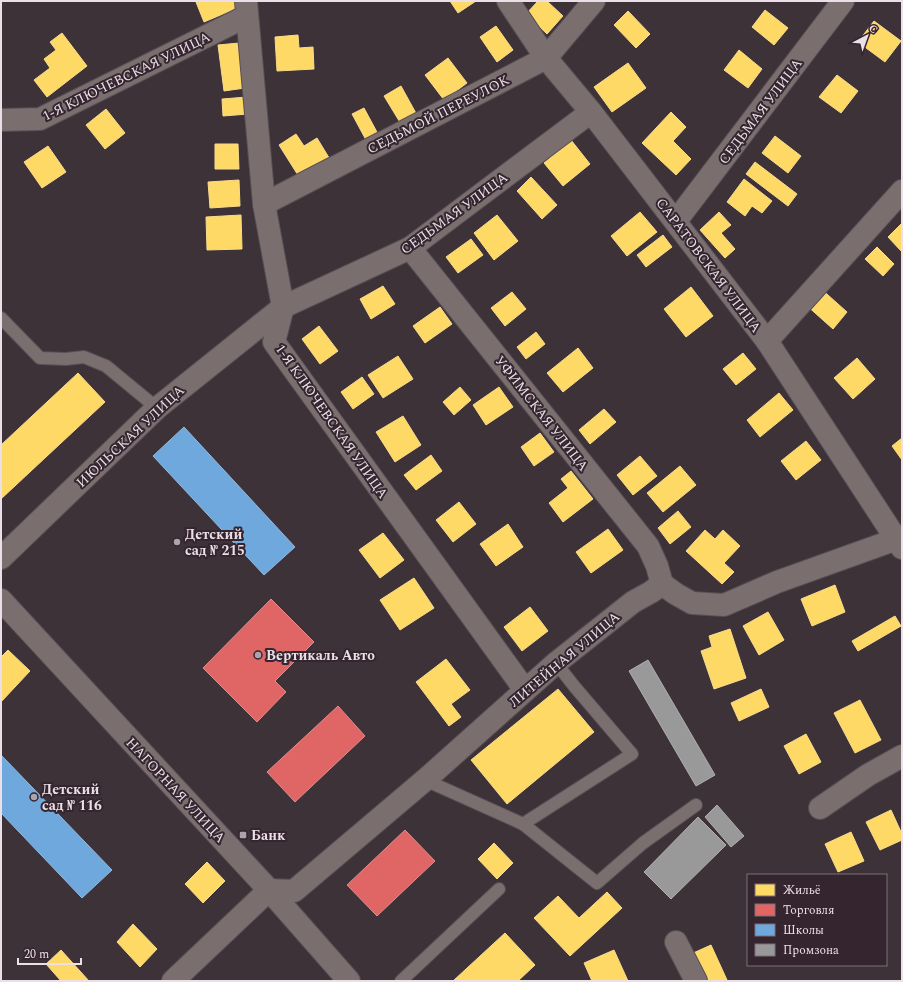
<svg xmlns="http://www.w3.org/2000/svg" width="903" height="982" viewBox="0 0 903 982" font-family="Spectral,serif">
<rect width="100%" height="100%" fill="#3c3238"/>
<g fill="#ffd966" stroke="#f9db8d">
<polygon points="197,1 235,1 237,8 204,22 196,2"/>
<polygon points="450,1 476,1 458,13"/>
<polygon points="538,1 547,1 563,16 547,34 526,14"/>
<polygon points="765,10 788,28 774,45 752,27"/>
<polygon points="628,11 650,34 636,48 614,25"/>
<polygon points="874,21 901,41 885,62 858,42"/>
<polygon points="496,26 513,50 497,62 480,37"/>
<polygon points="62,33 87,66 47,97 34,80 50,68 44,59 56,50 50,42"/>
<polygon points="298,35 299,48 313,47 314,69 277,71 275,37"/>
<polygon points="239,43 245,88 224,91 218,45"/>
<polygon points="739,50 762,69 748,88 724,70"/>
<polygon points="448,58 467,83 444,100 425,75"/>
<polygon points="628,63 646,88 612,112 594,87"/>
<polygon points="837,75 858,91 841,113 819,97"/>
<polygon points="401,86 417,115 401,124 384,96"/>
<polygon points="247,97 248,114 223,116 222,99"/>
<polygon points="364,108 378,134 366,140 352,114"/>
<polygon points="106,109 125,133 105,149 86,125"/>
<polygon points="671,112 686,127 673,141 691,159 676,175 642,143"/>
<polygon points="296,134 304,146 317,138 331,161 301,180 279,145"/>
<polygon points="775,136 801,156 788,173 762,153"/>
<polygon points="571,140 590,164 563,186 544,163"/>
<polygon points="215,144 238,144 239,169 215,169"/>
<polygon points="48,146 66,172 42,188 24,162"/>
<polygon points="755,162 797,194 788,206 746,174"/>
<polygon points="531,177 557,205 542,219 517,191"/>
<polygon points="744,179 772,201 762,213 752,206 745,216 727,202"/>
<polygon points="239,180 240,206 210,208 208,182"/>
<polygon points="640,212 657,232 627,256 611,236"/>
<polygon points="719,212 731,225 721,233 735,249 725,258 700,230"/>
<polygon points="241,215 242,249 207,250 206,217"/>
<polygon points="497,215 518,241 494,260 474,233"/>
<polygon points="902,223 902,252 888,237"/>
<polygon points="663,235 672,247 646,267 637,255"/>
<polygon points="471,239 483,255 458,273 446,257"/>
<polygon points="877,247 894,264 883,276 865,259"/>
<polygon points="383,286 395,304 371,319 360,299"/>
<polygon points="691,287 713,316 686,337 664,309"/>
<polygon points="819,287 847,312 833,329 805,304"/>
<polygon points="512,292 526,309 505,326 491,308"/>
<polygon points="440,307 452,324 425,343 413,326"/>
<polygon points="319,326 338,351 320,364 302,339"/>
<polygon points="536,332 545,344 526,359 517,347"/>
<polygon points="578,348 593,368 563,392 547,373"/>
<polygon points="743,353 756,369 736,385 723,369"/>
<polygon points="398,356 413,379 383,398 368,375"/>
<polygon points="857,358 875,379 853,399 834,378"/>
<polygon points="78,373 105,402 1,499 1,445"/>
<polygon points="362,377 374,394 353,409 341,392"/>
<polygon points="460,387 471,400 454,415 443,402"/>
<polygon points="499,387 513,407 486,425 473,405"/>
<polygon points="779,393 793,410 760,437 747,420"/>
<polygon points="604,409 616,422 590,444 579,430"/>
<polygon points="403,416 421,445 395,462 376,432"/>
<polygon points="540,433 554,452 534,466 521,447"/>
<polygon points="902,438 902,460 892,446"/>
<polygon points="806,441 821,460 796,480 781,461"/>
<polygon points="431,455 442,471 416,490 404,475"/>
<polygon points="640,456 657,476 633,495 617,475"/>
<polygon points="680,466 696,485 663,512 647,493"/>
<polygon points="571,471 593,499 563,522 549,503 568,488 561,479"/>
<polygon points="459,502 476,524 453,542 436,520"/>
<polygon points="678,511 691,527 670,544 658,528"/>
<polygon points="508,524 523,547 496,566 480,544"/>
<polygon points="608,529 623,550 591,573 576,552"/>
<polygon points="705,530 715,539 723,530 740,546 724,563 734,572 722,584 686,551"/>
<polygon points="383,533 404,560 380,578 359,550"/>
<polygon points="414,578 434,608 400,630 380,600"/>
<polygon points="835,585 845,612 812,626 801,599"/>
<polygon points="530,607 548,631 522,651 504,627"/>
<polygon points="768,612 784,640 759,655 743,626"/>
<polygon points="895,616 901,626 858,651 852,641"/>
<polygon points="730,629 746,678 714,689 701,651 712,647 709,636"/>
<polygon points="8,650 30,671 1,702 1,657"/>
<polygon points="446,659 470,690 451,704 461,717 449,726 416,682"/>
<polygon points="558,689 594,732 507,804 471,760"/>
<polygon points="761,689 769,707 739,721 731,703"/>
<polygon points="860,700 881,740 855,753 834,713"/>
<polygon points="806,734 821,762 799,774 784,746"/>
<polygon points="891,810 902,834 902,840 880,850 866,822"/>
<polygon points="851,832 864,861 838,872 825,844"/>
<polygon points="494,843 513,863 497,879 478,859"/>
<polygon points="207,862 225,881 203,903 185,884"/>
<polygon points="607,892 622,908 570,956 534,918 558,896 579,918"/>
<polygon points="133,924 157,949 140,967 117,942"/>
<polygon points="505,933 535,965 518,981 453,981"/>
<polygon points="711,945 727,980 726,981 703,981 691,954"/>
<polygon points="61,950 89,981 61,981 46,964"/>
<polygon points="614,950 628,981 592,981 584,963"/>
</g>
<g fill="#e06666" stroke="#e38b8d">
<polygon points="271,599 314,642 275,681 286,692 257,722 203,668"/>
<polygon points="338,706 365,736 295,802 267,772"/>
<polygon points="405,830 435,861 377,916 347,885"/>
</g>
<g fill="#6fa8dc" stroke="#94b9df">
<polygon points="184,427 295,547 264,575 153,456"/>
<polygon points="2,756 112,870 82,898 1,813 1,758"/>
</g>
<g fill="#999" stroke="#b2aeb0">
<polygon points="648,660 715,775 696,786 629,671"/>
<polygon points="717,805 744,836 731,847 705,817"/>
<polygon points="698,817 726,845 671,899 644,872"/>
</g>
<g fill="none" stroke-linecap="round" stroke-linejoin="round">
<g stroke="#574f54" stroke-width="14">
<g id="lane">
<polyline points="1,318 40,358 66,359 84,357 106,366 157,408"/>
<polyline points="425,780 523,824 632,754 574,686 556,663"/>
<polyline points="523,824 597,883 643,843 696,805"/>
<polyline points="401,981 499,889"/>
</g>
</g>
<g stroke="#574f54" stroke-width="24">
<g id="street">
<polyline points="246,1 264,204 283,307 274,342 525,690"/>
<polyline points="508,1 546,58 591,112 767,341 902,548"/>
<polyline points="1,120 40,119 247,16"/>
<polyline points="264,204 546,58 594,1"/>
<polyline points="676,221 843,1"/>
<polyline points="410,248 648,546 657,566 662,584"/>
<polyline points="767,341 902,191"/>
<polyline points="1,558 157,408 283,307 410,248 591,112"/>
<polyline points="1,600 269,890 349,981"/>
<polyline points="820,808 868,775 902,756"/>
<polyline points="269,890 294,891 425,780 556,663 633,602 651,592 662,584 676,594 692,603 724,605 777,582 897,539 902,540"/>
<polyline points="676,942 696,981"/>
<polyline points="173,981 269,890"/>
</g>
</g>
<use href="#lane" stroke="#7a6e6f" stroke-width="12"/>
<use href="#street" stroke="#7a6e6f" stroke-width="22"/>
</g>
<g fill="#aea3aa" stroke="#34252f" stroke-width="1.5">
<circle cx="177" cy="542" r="4"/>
<circle cx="258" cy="655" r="4"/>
<circle cx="34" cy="797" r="4"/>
<rect x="239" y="831" width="8" height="8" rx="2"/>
</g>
<g text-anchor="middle" stroke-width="4" stroke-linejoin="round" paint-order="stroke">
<g font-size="14" fill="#ebe0e7" stroke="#34252f">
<text transform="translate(126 76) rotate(-26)" y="5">1-Я КЛЮЧЕВСКАЯ УЛИЦА</text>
<text transform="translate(760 111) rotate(-53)" y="5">СЕДЬМАЯ УЛИЦА</text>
<text transform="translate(438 114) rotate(-27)" y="5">СЕДЬМОЙ ПЕРЕУЛОК</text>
<text transform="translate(454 213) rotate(-36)" y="5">СЕДЬМАЯ УЛИЦА</text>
<text transform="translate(709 265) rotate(53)" y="5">САРАТОВСКАЯ УЛИЦА</text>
<text transform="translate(542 413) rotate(52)" y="5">УФИМСКАЯ УЛИЦА</text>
<text transform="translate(332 421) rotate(55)" y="5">1-Я КЛЮЧЕВСКАЯ УЛИЦА</text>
<text transform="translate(130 436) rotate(-43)" y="5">ИЮЛЬСКАЯ УЛИЦА</text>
<text transform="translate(564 659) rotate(-40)" y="5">ЛИТЕЙНАЯ УЛИЦА</text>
<text transform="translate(176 790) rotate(47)" y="5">НАГОРНАЯ УЛИЦА</text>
</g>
<g font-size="14" font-weight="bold" fill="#ebe0e7" stroke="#34252f" text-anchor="start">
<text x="185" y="539">Детский<tspan x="185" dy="16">сад № 215</tspan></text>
<text x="266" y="660">Вертикаль Авто</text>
<text x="42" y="794">Детский<tspan x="42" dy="16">сад № 116</tspan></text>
<text x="251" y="840">Банк</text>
</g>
</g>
<rect width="903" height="982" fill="none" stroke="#ebe0e7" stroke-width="4"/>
<rect x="747" y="874" width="140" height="92" fill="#34252f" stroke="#7d7079"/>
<rect x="755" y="884" width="20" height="12" fill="#ffd966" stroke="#7d7079"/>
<text x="783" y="894" font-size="12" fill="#ebe0e7">Жильё</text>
<rect x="755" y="904" width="20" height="12" fill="#e06666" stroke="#7d7079"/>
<text x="783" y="914" font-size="12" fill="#ebe0e7">Торговля</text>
<rect x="755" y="924" width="20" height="12" fill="#6fa8dc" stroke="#7d7079"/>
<text x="783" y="934" font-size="12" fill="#ebe0e7">Школы</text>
<rect x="755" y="944" width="20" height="12" fill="#999999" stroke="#7d7079"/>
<text x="783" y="954" font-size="12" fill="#ebe0e7">Промзона</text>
<g transform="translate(867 36) rotate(41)" stroke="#34252f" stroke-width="3" paint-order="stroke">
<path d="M0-3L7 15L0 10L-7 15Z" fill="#ebe0e7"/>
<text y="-6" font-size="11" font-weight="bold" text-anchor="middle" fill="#ebe0e7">С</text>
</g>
<path d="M18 958v6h63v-6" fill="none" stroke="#ebe0e7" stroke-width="2"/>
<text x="24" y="958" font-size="12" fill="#ebe0e7" stroke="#34252f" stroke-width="3" paint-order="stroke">20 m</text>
</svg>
